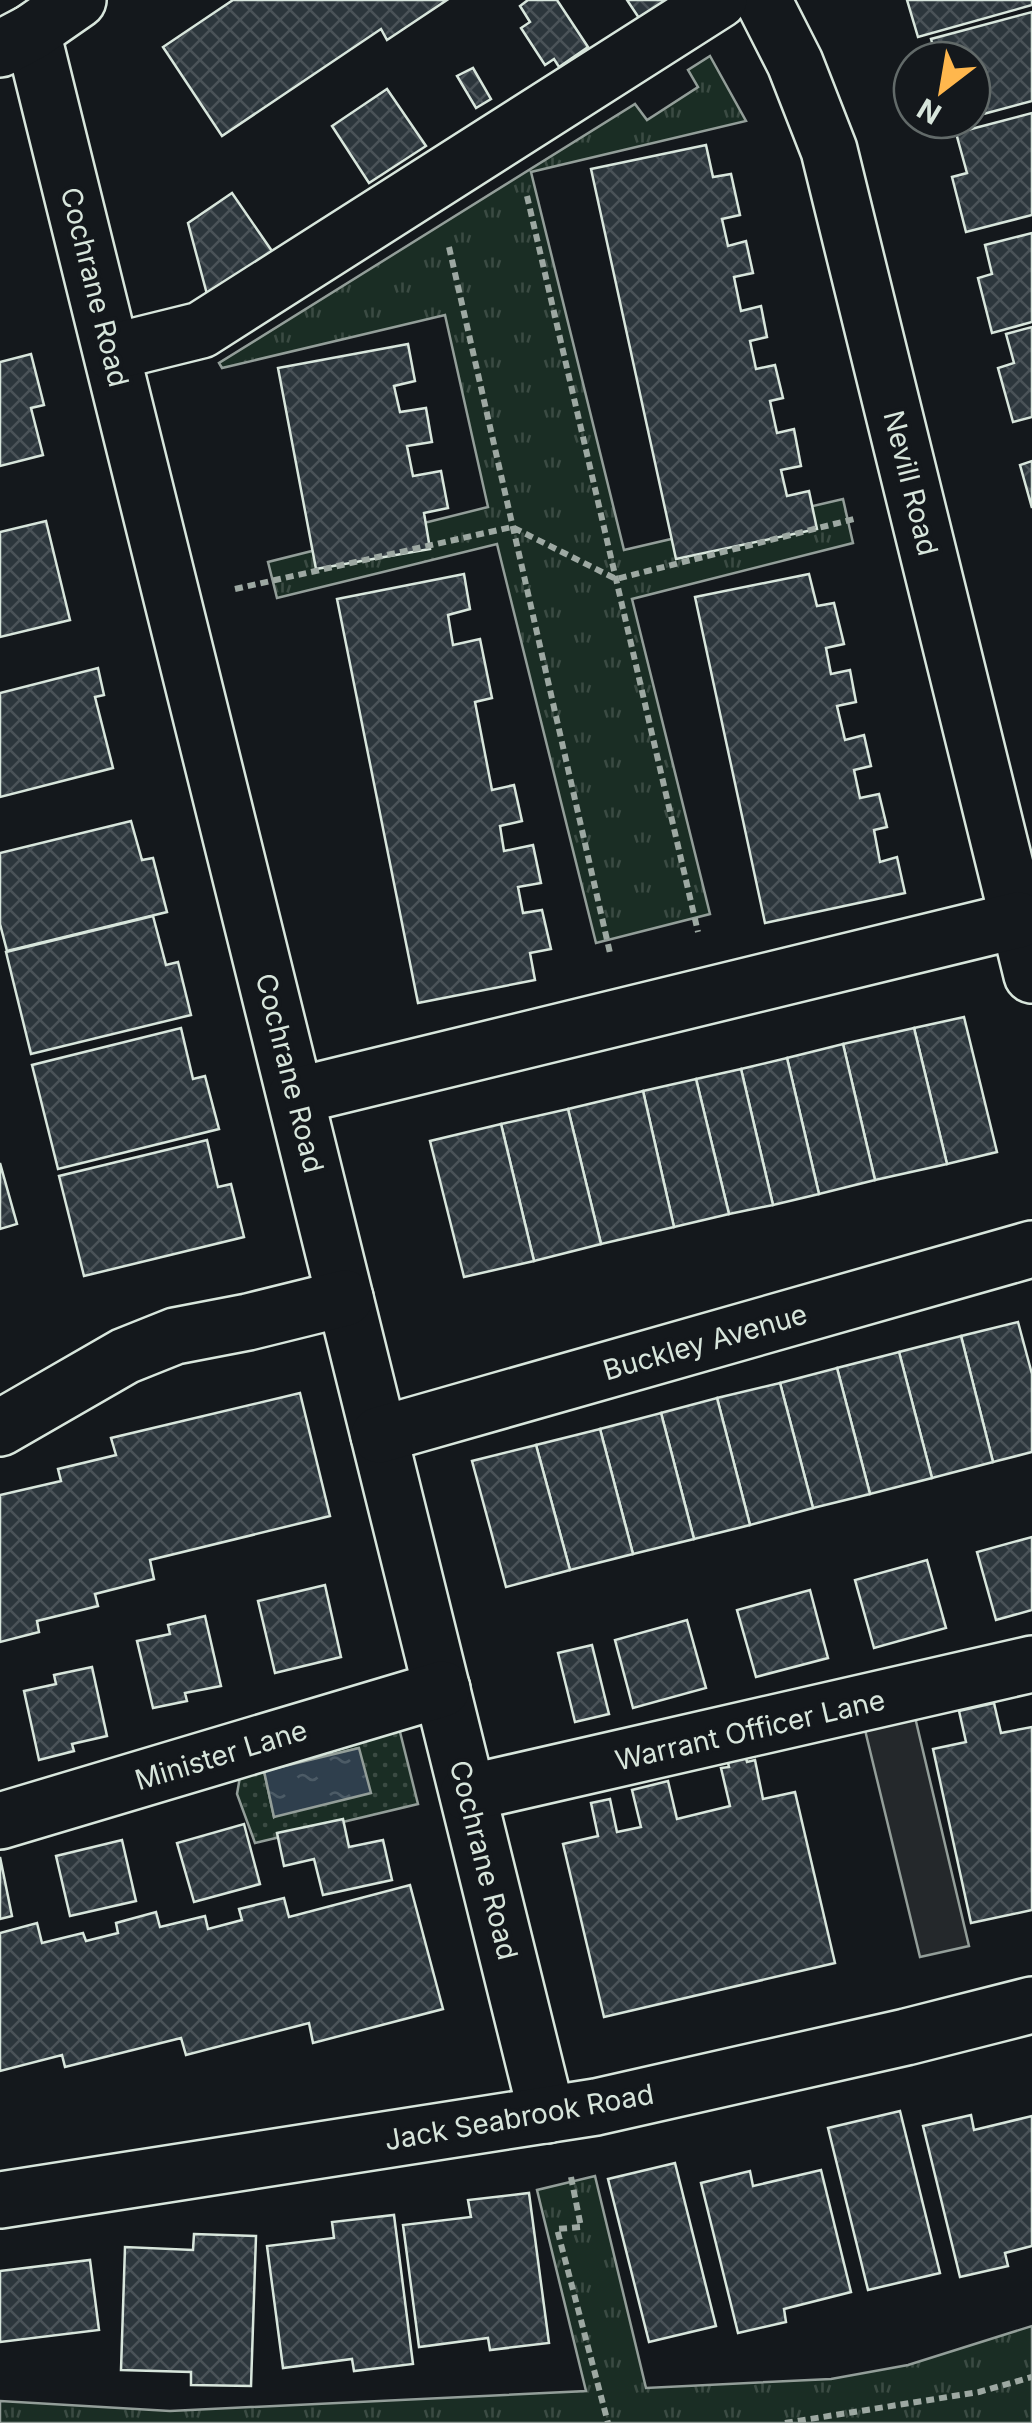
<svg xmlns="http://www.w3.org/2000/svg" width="1032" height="2423" viewBox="0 0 1032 2423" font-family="Inter,sans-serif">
<defs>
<pattern id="grass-dots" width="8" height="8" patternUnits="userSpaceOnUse" patternTransform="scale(2.5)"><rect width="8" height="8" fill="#1a2d24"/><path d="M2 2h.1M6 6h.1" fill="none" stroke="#3b4b43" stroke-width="1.8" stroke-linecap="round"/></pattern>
<pattern id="park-tufts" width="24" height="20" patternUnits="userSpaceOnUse" patternTransform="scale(2.5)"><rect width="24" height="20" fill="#1a2d24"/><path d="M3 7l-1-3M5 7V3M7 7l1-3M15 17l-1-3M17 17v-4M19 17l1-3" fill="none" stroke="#3b4b43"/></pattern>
<pattern id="water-ripples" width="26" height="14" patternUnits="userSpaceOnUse" patternTransform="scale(2.5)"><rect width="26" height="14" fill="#2f3f4d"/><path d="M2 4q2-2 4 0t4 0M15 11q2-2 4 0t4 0" fill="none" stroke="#4c5b66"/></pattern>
<pattern id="building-cross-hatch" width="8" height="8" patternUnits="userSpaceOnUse" patternTransform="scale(2.5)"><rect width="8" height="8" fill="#2c363c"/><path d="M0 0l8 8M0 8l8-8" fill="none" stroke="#4a5358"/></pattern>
</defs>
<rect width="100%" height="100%" fill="#14181c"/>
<polygon fill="url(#grass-dots)" stroke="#939e99" stroke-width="2.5" points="397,1720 418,1804 255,1843 237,1794 241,1771 314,1745 310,1760 264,1771 274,1817 359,1748 331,1755 336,1735"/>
<g fill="url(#park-tufts)" stroke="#939e99" stroke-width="2.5">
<polygon points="710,56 746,121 531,172 624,550 843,499 853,543 632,599 710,914 596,943 497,544 277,598 268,562 488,507 445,315 222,368 219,363 635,104 647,120 698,87 688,70"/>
<polygon points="595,2176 646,2388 831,2379 908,2365 1032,2326 1032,2423 0,2423 0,2401 170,2411 586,2391 537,2190"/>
</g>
<polygon fill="#24282b" stroke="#939e99" stroke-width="2.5" points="915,1717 969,1946 920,1957 865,1730"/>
<polygon fill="url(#water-ripples)" stroke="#939e99" stroke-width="2.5" points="359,1748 371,1793 274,1817 264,1771"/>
<g fill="url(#building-cross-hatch)" stroke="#d8e6dc" stroke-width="2.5">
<polygon points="233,0 447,0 387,40 381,29 222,136 163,47"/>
<polygon points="528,0 557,0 588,47 559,67 554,59 545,65 521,28 530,22 520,6"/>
<polygon points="627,0 667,0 639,18"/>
<polygon points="907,0 1032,0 1032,5 918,37"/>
<polygon points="1032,12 1032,101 972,117 972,60 937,60 931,39"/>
<polygon points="473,68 491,99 476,108 457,76"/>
<polygon points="387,89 426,146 369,183 332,126"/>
<polygon points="1032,113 1032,215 966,232 952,177 967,173 956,133"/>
<polygon points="706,145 713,177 731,174 740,215 722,219 728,246 746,241 753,273 734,277 741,311 761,306 767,337 750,341 756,369 775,365 783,398 770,401 777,433 794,429 801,466 781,470 787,496 809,491 817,529 676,559 591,169"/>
<polygon points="232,193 274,254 208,298 188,223"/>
<polygon points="1032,233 1032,322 992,333 978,278 992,274 985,245"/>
<polygon points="1032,327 1032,417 1013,422 998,368 1014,363 1006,334"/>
<polygon points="408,344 415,381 394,386 400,412 426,408 432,442 407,446 413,476 441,471 448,508 424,513 430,549 316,569 278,368"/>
<polygon points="31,354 44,405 31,408 43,455 0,466 0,362"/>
<polygon points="1032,461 1032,508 1020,465"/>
<polygon points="46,521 70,620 0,637 0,532"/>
<polygon points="464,574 470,609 448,615 453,645 480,639 492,698 475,702 492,790 514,785 522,821 500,826 504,851 533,845 541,883 518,887 523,913 542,910 551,949 530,953 535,980 418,1003 337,599"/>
<polygon points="809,574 817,606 834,603 844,644 826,648 831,674 850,670 856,702 837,706 845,740 864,735 871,766 854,770 860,798 879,794 887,827 874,830 880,862 897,857 905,893 765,923 695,597"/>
<polygon points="98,668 104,695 95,697 113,768 0,797 0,693"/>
<polygon points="131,821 142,860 153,858 167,912 7,951 0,924 0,853"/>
<polygon points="153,916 166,965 178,962 191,1015 31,1054 6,952"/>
<polygon points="964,1017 997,1152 947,1164 914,1028"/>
<polygon points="181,1028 193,1079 205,1076 219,1129 58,1169 32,1065"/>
<polygon points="914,1028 947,1164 875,1180 843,1044"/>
<polygon points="843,1044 875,1180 819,1194 787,1058"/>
<polygon points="787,1058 819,1194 773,1205 741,1069"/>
<polygon points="741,1069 773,1205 729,1214 696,1079"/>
<polygon points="696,1079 729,1214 674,1227 643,1091"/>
<polygon points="643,1091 674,1227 601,1244 568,1109"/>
<polygon points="568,1109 601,1244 534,1261 501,1124"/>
<polygon points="501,1124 534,1261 464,1277 430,1141"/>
<polygon points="207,1140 218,1187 231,1184 244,1237 84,1276 59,1176"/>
<polygon points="0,1163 17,1224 0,1229"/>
<polygon points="1018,1322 1032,1374 1032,1452 993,1462 961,1336"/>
<polygon points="961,1336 993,1462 932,1478 899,1352"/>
<polygon points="899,1352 932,1478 870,1494 837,1368"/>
<polygon points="837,1368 870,1494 813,1508 780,1383"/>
<polygon points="780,1383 813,1508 750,1525 717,1398"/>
<polygon points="300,1393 330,1516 150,1560 154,1579 95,1594 98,1606 37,1621 39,1632 0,1642 0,1495 61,1481 58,1469 116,1455 111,1438"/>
<polygon points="717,1398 750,1525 694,1539 661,1413"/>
<polygon points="661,1413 694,1539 633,1554 600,1429"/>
<polygon points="600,1429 633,1554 570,1570 536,1445"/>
<polygon points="536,1445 570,1570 506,1587 472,1461"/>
<polygon points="1032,1537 1032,1610 996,1620 977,1552"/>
<polygon points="927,1560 946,1628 874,1648 855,1580"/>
<polygon points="325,1585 341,1657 275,1673 258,1601"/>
<polygon points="810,1590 828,1658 756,1677 737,1610"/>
<polygon points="205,1616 221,1686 185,1693 187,1701 153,1708 137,1641 170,1634 168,1625"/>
<polygon points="687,1620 706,1688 633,1708 615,1640"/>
<polygon points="592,1645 609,1714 575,1722 558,1653"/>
<polygon points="92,1667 107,1736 72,1744 74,1751 39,1760 24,1691 56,1684 54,1675"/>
<polygon points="994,1703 1001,1733 1032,1727 1032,1910 971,1923 933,1749 966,1742 959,1711"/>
<polygon points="745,1755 747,1762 755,1760 763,1799 795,1792 835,1963 604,2017 563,1844 598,1836 591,1803 610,1799 617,1832 641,1827 632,1790 668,1781 677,1819 730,1806 721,1768 729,1767 727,1759"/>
<polygon points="343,1819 349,1847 383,1840 392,1880 323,1895 314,1859 284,1866 277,1833"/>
<polygon points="244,1824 260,1884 194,1902 177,1843"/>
<polygon points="122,1840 136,1901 70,1916 56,1856"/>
<polygon points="0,1857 12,1916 0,1919"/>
<polygon points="410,1885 443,2009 313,2043 309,2023 186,2055 181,2038 65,2067 62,2055 0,2071 0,1933 37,1923 42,1943 83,1933 86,1941 118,1933 116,1923 156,1912 160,1927 205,1916 208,1929 242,1920 239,1909 284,1898 289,1917"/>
<polygon points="900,2111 940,2273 868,2290 828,2128"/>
<polygon points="971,2115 974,2130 1032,2116 1032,2246 1005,2253 1008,2266 960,2277 923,2126"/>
<polygon points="675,2163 716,2326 649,2342 608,2179"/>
<polygon points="821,2170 851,2292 784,2309 786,2322 738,2333 701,2183 750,2171 753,2186"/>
<polygon points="529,2193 549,2343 490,2350 488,2338 419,2347 403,2225 471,2217 468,2200"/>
<polygon points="394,2215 413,2364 354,2371 352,2359 283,2368 267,2246 334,2238 332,2222"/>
<polygon points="194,2234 256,2236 251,2386 191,2385 191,2372 121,2370 125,2247 193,2250"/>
<polygon points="90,2260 99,2330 0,2342 0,2271"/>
</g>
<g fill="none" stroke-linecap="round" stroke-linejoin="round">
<g stroke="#d8e6dc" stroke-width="60">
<g id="street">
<polyline points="763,0 795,63 829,150 1032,975"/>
<polyline points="32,32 547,2115"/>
<polyline points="112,352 201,330 719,0"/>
<polyline points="296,1096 1018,920"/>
<polyline points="0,1428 125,1356 175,1336 248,1322 345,1298"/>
<polyline points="379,1435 1032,1249"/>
<polyline points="468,1793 1032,1664"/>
<polyline points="0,1821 442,1689"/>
<polyline points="0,2200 596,2107 906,2037 1032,2005"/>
</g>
</g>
<g stroke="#d8e6dc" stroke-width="60">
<polyline id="secondary" points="0,49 32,32 78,0"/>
</g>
<g stroke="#9da8a2" stroke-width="6" stroke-dasharray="8 5" stroke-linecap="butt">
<polyline points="527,196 698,932"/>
<polyline points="449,247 610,953 613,952"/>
<polyline points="235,589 512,527 616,579 854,519"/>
<polyline points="571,2177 581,2227 557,2229 608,2423"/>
<polyline points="785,2423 979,2392 1032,2377"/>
</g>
<use href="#street" stroke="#14181c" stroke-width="55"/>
<use href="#secondary" stroke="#14181c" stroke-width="55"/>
</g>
<g text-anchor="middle" stroke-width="8" stroke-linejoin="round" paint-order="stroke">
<g font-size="28" fill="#d8e6dc" stroke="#14181c">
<text transform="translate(95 287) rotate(76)" y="10">Cochrane Road</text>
<text transform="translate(911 483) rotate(76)" y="10">Nevill Road</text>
<text transform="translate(290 1073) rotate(76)" y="10">Cochrane Road</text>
<text transform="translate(705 1342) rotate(-16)" y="10">Buckley Avenue</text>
<text transform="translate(750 1730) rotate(-13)" y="10">Warrant Officer Lane</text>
<text transform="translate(221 1755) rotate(-17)" y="10">Minister Lane</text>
<text transform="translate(484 1860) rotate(76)" y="10">Cochrane Road</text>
<text transform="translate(519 2117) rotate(-10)" y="10">Jack Seabrook Road</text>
</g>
</g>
<g transform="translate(942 90) rotate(211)"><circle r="48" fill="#14181c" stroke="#626a69" stroke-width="2.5"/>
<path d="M0-8L18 38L0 25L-18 38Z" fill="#ffb74d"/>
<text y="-15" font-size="28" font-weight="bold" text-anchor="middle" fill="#d8e6dc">N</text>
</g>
</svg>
